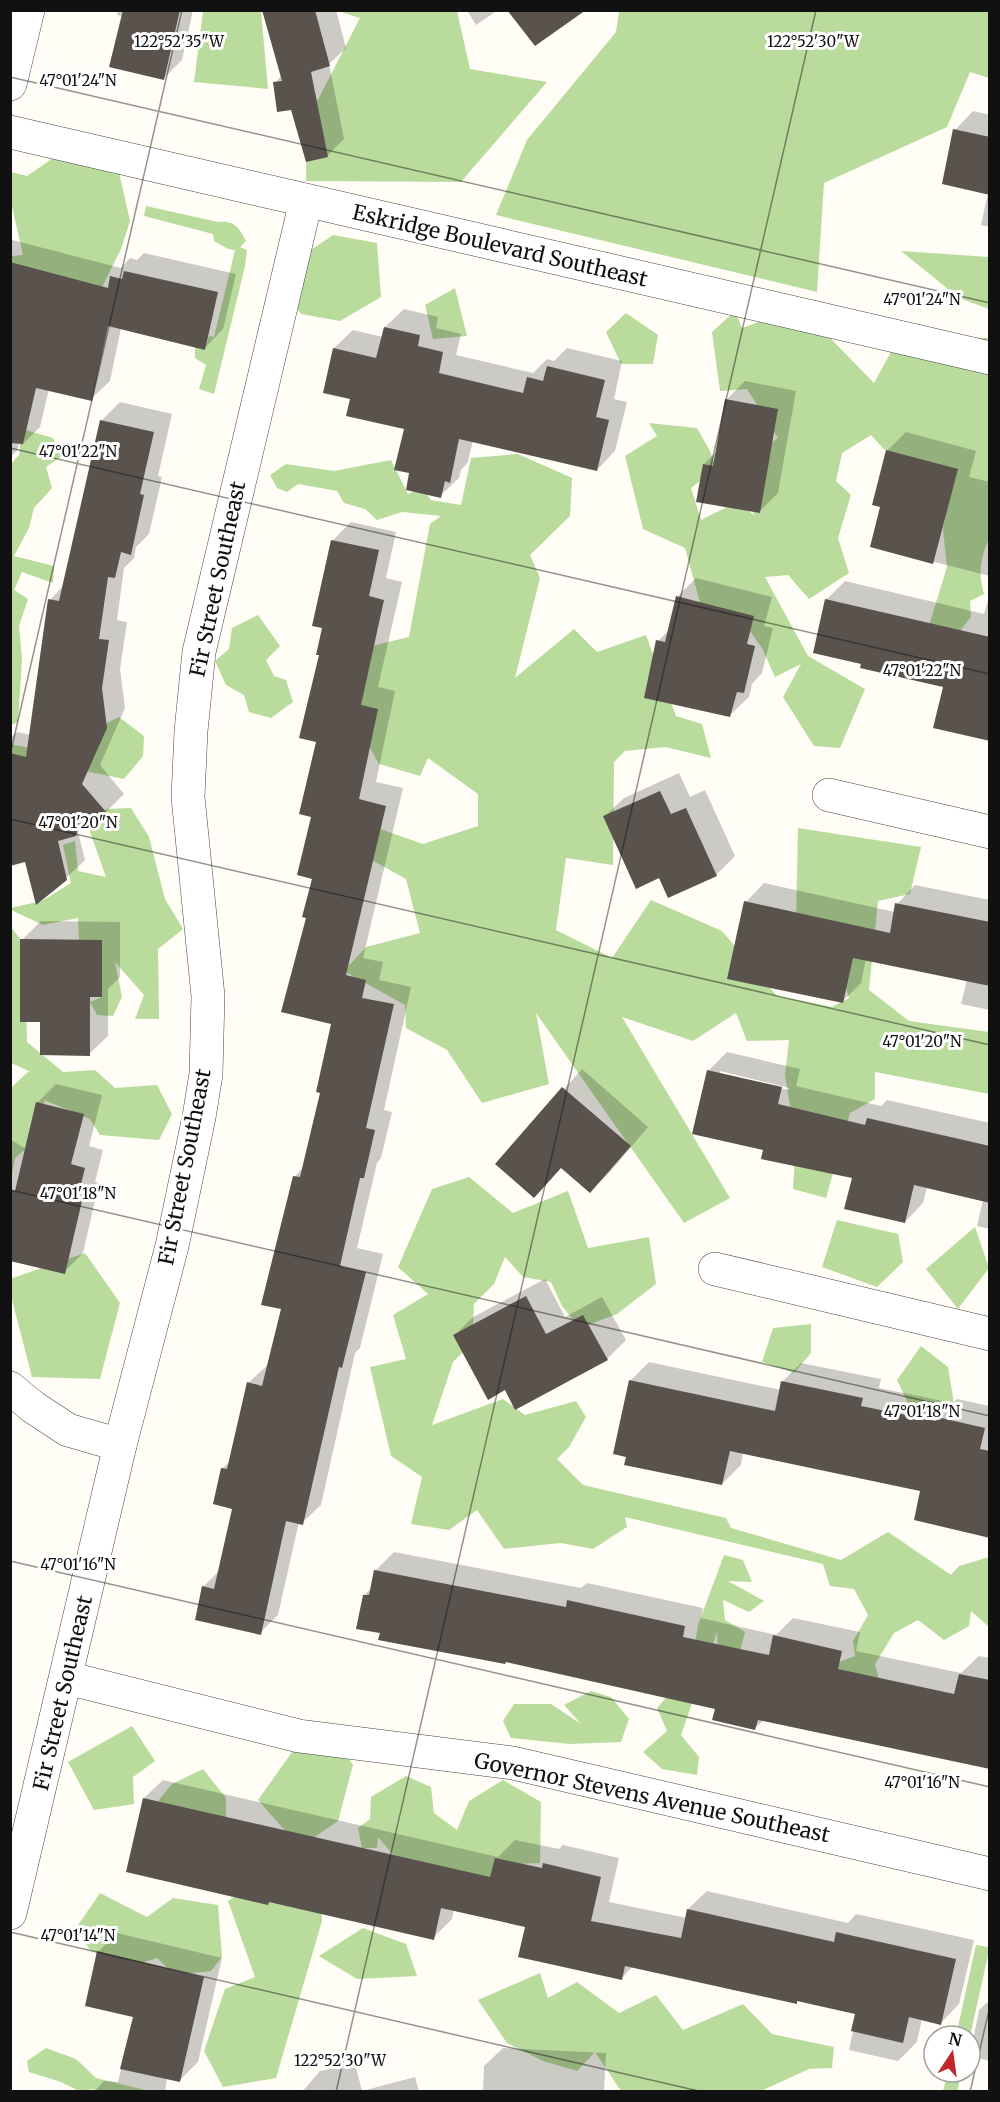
<svg xmlns="http://www.w3.org/2000/svg" width="1000" height="2102" viewBox="0 0 1000 2102" font-family="Merriweather,serif">
<rect width="100%" height="100%" fill="#fffdf5"/>
<g fill="#b9dc9c">
<polygon points="203,11 261,11 268,89 194,82"/>
<polygon points="338,11 457,11 470,69 547,82 461,182 306,181 307,121 360,18"/>
<polygon points="619,11 989,11 989,78 970,72 947,127 824,183 817,292 496,215 527,140 616,32"/>
<polygon points="59,154 118,168 130,221 121,249 101,289 11,266 11,256 23,255 11,202 11,172 27,176"/>
<path d="M 146,206 L 218,222 C 233,219 240,228 246,241 L 240,247 L 247,250 L 245,266 L 214,394 L 199,389 L 206,365 L 195,358 L 195,347 L 205,350 L 209,336 L 214,337 L 235,250 L 228,249 L 214,241 L 213,234 L 144,216 Z"/>
<polygon points="333,235 377,243 381,297 340,321 301,314 273,276"/>
<polygon points="901,251 989,257 989,309 959,298"/>
<polygon points="455,288 467,336 433,339 425,305"/>
<path d="M 800,307 L 874,383 L 896,343 L 942,337 L 989,338 L 990,537 C 980,557 978,573 984,594 L 970,601 L 971,617 L 951,642 L 926,635 L 947,567 L 943,530 L 952,472 L 897,463 L 871,435 L 842,453 L 836,481 L 851,495 L 838,538 L 849,573 L 809,599 L 788,575 L 765,577 L 808,656 L 865,689 L 840,748 L 814,746 L 783,697 L 801,664 L 775,677 L 762,648 L 742,620 L 712,617 L 700,602 L 685,548 L 643,529 L 625,456 L 657,436 L 649,423 L 697,428 L 710,451 L 716,469 L 691,488 L 701,520 L 737,502 L 755,516 L 732,474 L 778,438 L 747,389 L 720,391 L 712,332 L 735,311 L 742,328 Z"/>
<polygon points="626,313 658,335 653,364 621,364 606,332"/>
<polygon points="22,429 53,438 62,456 46,467 52,488 34,508 29,528 14,556 54,566 53,583 22,572 14,590 28,599 19,626 22,659 18,722 11,725 10,465 19,455"/>
<polygon points="518,454 572,478 570,516 530,555 540,578 515,678 574,629 597,652 646,635 676,716 702,724 711,758 665,747 625,751 614,762 613,865 566,858 556,930 612,958 651,900 722,931 777,996 832,1007 849,998 840,966 796,922 798,828 921,847 910,894 878,901 869,990 909,1021 989,1032 989,1094 875,1072 875,1099 850,1113 826,1198 793,1189 796,1143 785,1075 789,1040 747,1041 736,1013 693,1041 622,1017 730,1198 684,1223 536,1013 549,1084 482,1103 447,1050 406,1028 405,1005 344,971 366,947 420,933 406,879 336,840 349,818 423,844 478,826 478,794 428,758 420,776 379,764 332,680 355,650 409,637 430,524 441,516 402,512 377,520 365,509 344,503 337,491 298,484 287,492 277,488 270,475 286,464 334,471 391,460 408,494 422,488 431,500 461,505 471,458"/>
<polygon points="258,615 280,646 266,660 274,676 286,680 293,702 271,718 249,712 244,695 226,685 215,661 229,649 232,628"/>
<polygon points="119,717 144,736 143,756 124,779 11,756 10,744 91,760 103,725"/>
<polygon points="131,808 149,837 165,899 183,929 158,949 159,1019 135,1019 144,995 115,962 122,997 113,1016 97,1015 90,1002 102,997 102,940 79,940 78,918 43,925 11,910 10,908 42,901 71,883 63,845 75,841 78,871 106,877 89,829 106,809"/>
<polygon points="11,927 34,957 26,992 27,1042 63,1072 95,1070 115,1088 157,1085 172,1114 159,1140 100,1135 90,1119 44,1100 47,1131 15,1158 11,1180 11,1088 29,1071 11,1063"/>
<polygon points="469,1177 513,1213 568,1191 588,1248 649,1237 656,1284 617,1314 580,1328 562,1306 551,1282 523,1277 505,1257 494,1284 474,1304 472,1343 453,1362 432,1425 503,1399 525,1415 576,1401 586,1417 569,1447 557,1459 583,1485 726,1518 731,1528 841,1560 888,1532 951,1575 959,1566 989,1557 989,1627 971,1611 969,1626 944,1640 918,1620 894,1633 875,1664 882,1691 828,1666 855,1656 853,1641 868,1615 854,1589 830,1586 823,1564 625,1517 627,1527 593,1549 561,1543 504,1549 477,1510 449,1530 411,1524 422,1477 391,1456 370,1367 406,1359 393,1315 428,1294 398,1267 432,1189"/>
<polygon points="837,1220 898,1234 903,1262 877,1287 822,1267"/>
<polygon points="975,1227 989,1268 958,1309 926,1269"/>
<polygon points="85,1253 120,1303 100,1379 32,1377 11,1296 10,1279"/>
<polygon points="811,1324 811,1353 794,1373 762,1362 773,1328"/>
<polygon points="921,1346 948,1367 954,1403 916,1420 897,1380"/>
<polygon points="724,1555 743,1560 752,1582 728,1581 764,1601 749,1612 723,1600 725,1620 745,1632 738,1659 718,1660 717,1632 681,1735 699,1757 697,1775 662,1769 643,1752 667,1731 657,1708 691,1669 698,1625"/>
<polygon points="591,1691 611,1697 629,1719 621,1742 570,1744 511,1738 503,1721 514,1704 551,1704 581,1724 564,1705"/>
<polygon points="132,1726 155,1761 133,1777 134,1804 94,1810 68,1762"/>
<polygon points="297,1745 339,1746 353,1765 338,1821 310,1840 289,1835 258,1800"/>
<polygon points="203,1769 226,1798 226,1823 196,1818 158,1801 172,1784"/>
<polygon points="406,1776 431,1787 434,1813 457,1830 469,1801 503,1780 541,1802 540,1863 499,1865 477,1909 395,1857 378,1837 377,1848 362,1848 358,1828 370,1819 371,1797"/>
<polygon points="266,1877 320,1884 322,1921 276,2078 223,2087 204,2051 225,1989 255,1977 228,1901"/>
<polygon points="100,1893 147,1917 173,1898 218,1905 222,1957 211,1971 175,1975 157,1958 129,1967 90,1950 76,1928"/>
<polygon points="363,1928 406,1944 417,1976 357,1979 319,1956"/>
<polygon points="976,1945 989,1947 989,1951 970,2036 956,2036"/>
<polygon points="540,1973 548,1998 577,1982 619,2013 656,1995 683,2030 743,2004 772,2034 834,2047 832,2068 809,2069 761,2091 621,2091 595,2052 577,2071 543,2061 507,2043 478,2000"/>
<polygon points="46,2048 76,2059 96,2078 149,2091 103,2092 93,2089 79,2091 61,2082 29,2072 27,2061"/>
<polygon points="948,2072 962,2072 957,2091 943,2091"/>
</g>
<g fill="#0003" fill-rule="evenodd">
<polygon points="118,10 193,10 182,60 163,79 123,16 117,15"/>
<polygon points="263,10 336,10 346,48 329,64 344,139 327,156 275,83 282,75"/>
<polygon points="467,10 498,10 476,25"/>
<polygon points="973,111 990,115 990,227 981,225 988,193 955,130"/>
<polygon points="12,240 121,268 130,258 137,260 144,253 236,274 223,329 205,348 121,328 110,381 91,399 49,389 40,427 22,445 19,444 17,451 10,457"/>
<polygon points="404,309 438,317 436,328 461,334 456,355 533,373 547,359 554,361 567,348 622,361 614,399 627,402 615,451 597,470 473,440 468,462 461,470 459,478 440,496 411,472 406,428 352,398 334,348 353,330 383,337 385,327"/>
<polygon points="745,381 796,391 778,493 759,512 704,464 717,451 726,400"/>
<polygon points="120,402 172,414 158,476 162,477 149,534 136,547 134,558 124,568 117,620 127,622 120,669 125,708 100,765 124,794 106,812 94,816 78,832 85,860 66,878 26,860 10,864 10,738 17,732 31,735 50,600 64,585 101,421"/>
<polygon points="906,432 976,451 969,477 990,482 990,576 871,546 882,506 887,451"/>
<polygon points="351,522 396,532 386,578 402,582 378,687 395,691 376,782 403,788 363,958 383,962 379,980 411,987 384,1110 392,1112 381,1158 377,1163 357,1248 383,1254 360,1348 355,1353 321,1505 302,1523 299,1522 278,1615 260,1633 203,1587 220,1570 234,1507 222,1469 231,1460 248,1383 268,1365 283,1308 294,1177 304,1167 322,1092 333,1023 308,917 314,878 312,816 318,741 320,654 333,540"/>
<polygon points="696,578 772,597 764,626 773,628 762,673 752,684 749,697 730,715 658,641 670,629 678,596"/>
<polygon points="845,581 984,614 990,594 990,734 945,685 863,663 826,600"/>
<polygon points="679,773 690,797 705,790 735,856 716,875 660,876 605,816 624,798"/>
<polygon points="764,883 895,912 897,904 915,885 990,900 990,1010 961,1004 967,980 866,959 861,983 842,1002 746,902"/>
<polygon points="41,921 120,922 120,977 108,989 108,1036 89,1054 41,1021 22,940"/>
<path d="M 727,1052 L 800,1069 L 796,1086 L 881,1106 L 887,1100 L 990,1123 L 990,1229 L 977,1226 L 983,1200 L 927,1187 L 923,1203 L 905,1222 L 853,1177 L 765,1149 L 708,1071 ZM 720,1071 L 789,1088 L 789,1090 L 720,1075 Z"/>
<polygon points="582,1069 648,1127 609,1173 590,1191 562,1167 497,1164"/>
<polygon points="56,1084 102,1095 89,1146 103,1150 95,1182 99,1183 83,1253 64,1272 10,1241 10,1139 26,1149 37,1103"/>
<polygon points="545,1279 565,1317 602,1297 626,1340 607,1359 505,1388 455,1335 473,1317"/>
<polygon points="649,1362 781,1390 782,1382 801,1363 881,1379 879,1388 953,1403 957,1399 990,1406 990,1536 922,1489 743,1452 741,1465 722,1484 630,1381"/>
<polygon points="394,1552 581,1588 587,1583 703,1608 701,1618 776,1635 793,1618 860,1632 856,1651 961,1673 979,1656 990,1658 990,1766 764,1720 755,1728 716,1707 381,1632 364,1595 372,1588 375,1571"/>
<polygon points="163,1780 498,1857 515,1840 559,1849 563,1845 619,1858 609,1902 687,1918 688,1909 707,1891 848,1923 856,1914 974,1940 959,2004 941,2023 922,2019 917,2042 898,2061 849,2050 857,2013 799,2000 796,2002 633,1966 621,1979 527,1926 454,1909 452,1919 433,1938 271,1900 268,1904 144,1798"/>
<polygon points="117,1933 222,1958 198,2062 179,2081 167,2078 165,2092 94,2092 104,2081 118,2082 134,2016 98,1952"/>
<polygon points="990,2000 990,2061 970,2056 979,2010"/>
<polygon points="503,2048 606,2053 604,2092 483,2092 484,2066"/>
<polygon points="355,2063 362,2091 415,2077 419,2092 302,2092 320,2071"/>
<polygon points="692,2089 703,2092 689,2092"/>
</g>
<g fill="#5a524d">
<polygon points="123,10 180,10 164,80 109,67"/>
<polygon points="262,10 315,10 330,66 311,72 328,157 306,162 291,110 277,112 273,82 282,81"/>
<polygon points="507,10 586,10 535,46"/>
<polygon points="953,129 990,137 990,195 942,184"/>
<polygon points="10,262 108,288 110,276 122,279 124,271 218,292 205,350 108,326 92,401 36,388 23,444 10,443"/>
<polygon points="384,327 420,335 418,346 443,352 439,373 523,393 527,377 543,381 547,366 605,380 596,417 609,420 597,471 459,439 450,483 445,481 441,498 406,490 409,473 394,470 404,429 346,416 350,399 323,393 333,348 376,358"/>
<polygon points="725,399 778,409 760,513 696,502 703,464 713,466"/>
<polygon points="100,420 154,432 140,494 144,495 131,555 121,552 115,578 108,577 99,639 109,640 102,688 107,728 82,784 107,813 80,820 76,836 58,841 67,880 36,905 25,862 10,866 10,753 26,757 48,599 59,601"/>
<polygon points="886,450 958,469 933,564 870,547 880,507 872,505"/>
<polygon points="331,540 379,550 369,596 384,600 361,705 378,709 359,799 386,806 346,975 366,980 362,998 394,1004 366,1128 375,1130 364,1178 360,1178 340,1266 366,1272 342,1368 339,1367 303,1525 286,1521 261,1635 195,1620 202,1586 214,1589 232,1509 213,1504 221,1468 227,1469 247,1382 262,1386 281,1309 261,1305 293,1176 300,1177 320,1093 316,1092 331,1024 281,1012 306,918 302,917 312,879 297,875 311,817 299,814 316,742 299,738 319,655 316,655 322,628 312,626"/>
<polygon points="676,596 754,616 747,644 755,646 744,693 737,692 730,717 644,698 656,640 665,642"/>
<polygon points="825,599 990,637 990,741 933,728 943,687 860,668 861,664 813,653"/>
<polygon points="660,791 671,814 686,808 717,876 668,898 659,878 636,889 603,816"/>
<polygon points="744,901 890,933 895,903 990,922 990,986 853,958 843,1003 727,979"/>
<polygon points="20,939 102,940 102,997 90,997 90,1056 40,1055 40,1022 20,1022"/>
<polygon points="707,1070 782,1087 778,1104 865,1125 867,1118 990,1146 990,1203 914,1185 905,1223 844,1209 852,1178 761,1159 763,1150 692,1134"/>
<polygon points="562,1087 631,1146 590,1193 561,1168 534,1198 495,1164"/>
<polygon points="36,1102 84,1114 71,1164 85,1168 77,1200 82,1201 65,1274 10,1261 10,1189 15,1191"/>
<polygon points="526,1296 546,1334 583,1315 608,1360 515,1410 505,1390 488,1400 453,1335"/>
<polygon points="629,1380 775,1411 781,1381 863,1398 861,1406 936,1421 937,1417 985,1428 980,1449 990,1451 990,1538 914,1520 920,1491 730,1451 722,1485 624,1465 626,1457 613,1454"/>
<polygon points="374,1570 566,1607 567,1600 685,1626 683,1637 769,1655 773,1635 842,1651 838,1669 954,1694 959,1674 990,1680 990,1769 758,1720 755,1730 712,1720 715,1709 506,1662 505,1664 378,1640 380,1633 356,1629 363,1595 369,1595"/>
<polygon points="143,1798 490,1877 495,1858 542,1868 543,1863 601,1877 591,1921 681,1938 687,1909 834,1942 836,1932 956,1959 941,2025 909,2017 903,2043 851,2031 855,2014 797,2001 797,2004 625,1966 622,1980 518,1957 525,1927 441,1908 434,1940 269,1902 268,1905 126,1872"/>
<polygon points="97,1951 204,1977 180,2082 120,2069 133,2017 85,2006"/>
</g>
<g fill="none" stroke-linecap="round" stroke-linejoin="round">
<g stroke="#444" stroke-width="34">
<g id="minor">
<polyline points="10,84 28,10"/>
<polyline points="10,132 990,358"/>
<polyline points="829,795 990,832"/>
<polyline points="715,1269 990,1334"/>
<polyline points="10,1388 33,1407 68,1430 120,1445"/>
<polyline points="67,1678 299,1736 513,1763 990,1874"/>
<polyline points="10,1913 120,1445 172,1246 199,1117 206,1074 208,996 188,797 191,731 199,652 306,201"/>
</g>
</g>
<use href="#minor" stroke="#fff" stroke-width="33"/>
</g>
<path fill="none" stroke="#111" stroke-width="1.5" stroke-opacity="0.45" d="M 10,77 L 990,303M 10,448 L 990,674M 10,755 L 182,10M 10,819 L 990,1045M 10,1190 L 990,1416M 10,1561 L 990,1787M 10,1932 L 703,2092M 336,2092 L 816,10M 970,2092 L 990,2006"/>
<g text-anchor="middle" stroke-width="6" stroke-linejoin="round" paint-order="stroke">
<g font-size="21" fill="#111" stroke="#fff">
<text transform="translate(500 246) rotate(13)" y="7">Eskridge Boulevard Southeast</text>
<text transform="translate(218 579) rotate(-78)" y="7">Fir Street Southeast</text>
<text transform="translate(185 1167) rotate(-79)" y="7">Fir Street Southeast</text>
<text transform="translate(63 1693) rotate(-77)" y="7">Fir Street Southeast</text>
<text transform="translate(652 1798) rotate(12)" y="7">Governor Stevens Avenue Southeast</text>
</g>
</g>
<g font-size="15" text-anchor="middle" fill="#111" stroke="#fff" stroke-width="6" stroke-linejoin="round" paint-order="stroke">
<text x="179" y="47">122°52'35"W</text>
<text x="813" y="47">122°52'30"W</text>
<text x="78" y="86">47°01'24"N</text>
<text x="922" y="305">47°01'24"N</text>
<text x="78" y="457">47°01'22"N</text>
<text x="922" y="676">47°01'22"N</text>
<text x="78" y="828">47°01'20"N</text>
<text x="922" y="1047">47°01'20"N</text>
<text x="78" y="1199">47°01'18"N</text>
<text x="922" y="1417">47°01'18"N</text>
<text x="78" y="1570">47°01'16"N</text>
<text x="922" y="1788">47°01'16"N</text>
<text x="78" y="1941">47°01'14"N</text>
<text x="340" y="2066">122°52'30"W</text>
</g>
<rect width="1000" height="2102" fill="none" stroke="#111111" stroke-width="24"/>
<g transform="translate(952 2054) rotate(13)"><circle r="28" fill="#ffffff" stroke="#a0a0a0" stroke-width="1.5"/>
<path d="M0-4.5L10 22L0 15L-10 22Z" fill="#c4262e"/>
<text y="-9" font-size="16" font-weight="bold" text-anchor="middle" fill="#111111">N</text>
</g>
</svg>
